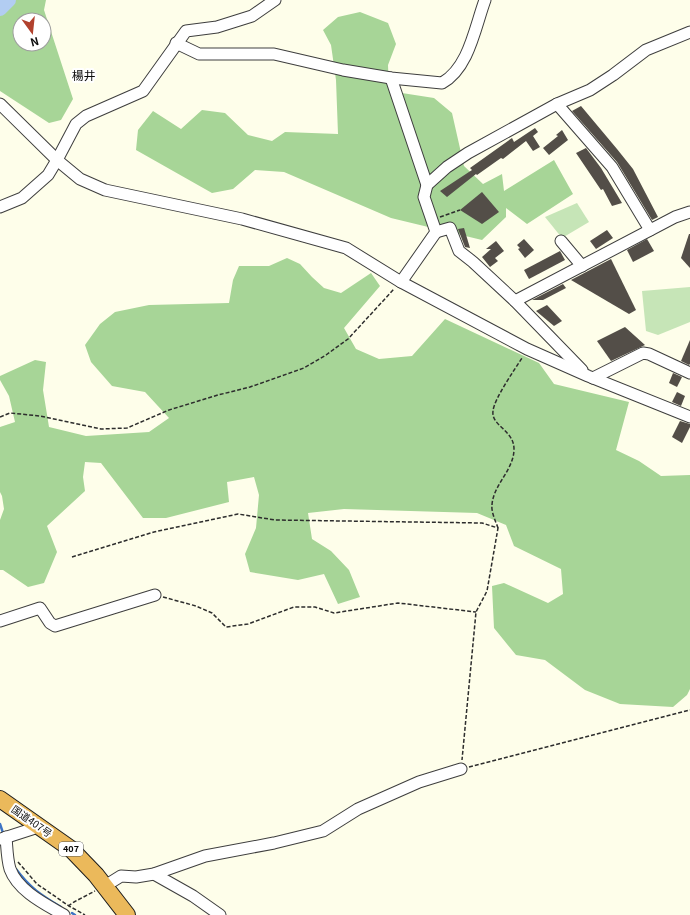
<svg xmlns="http://www.w3.org/2000/svg" width="690" height="915" viewBox="0 0 690 915" font-family="Georgia,'Noto Sans JP',serif">
<rect width="100%" height="100%" fill="#fefeea"/>
<g fill="#c6e5b7">
<polygon points="577,203 589,222 562,238 545,217"/>
<polygon points="690,287 690,322 658,335 646,331 642,291"/>
</g>
<g fill="#a7d597" fill-rule="evenodd">
<path d="M 0,0 L 46,0 L 44,10 L 73,99 L 61,120 L 49,123 L 0,91 ZM 20,20 L 44,20 L 44,44 L 20,44 Z"/>
<polygon points="360,12 388,23 396,44 388,65 389,91 434,98 452,113 464,166 483,184 502,174 504,191 554,160 573,194 527,224 506,208 506,217 482,240 391,218 284,172 255,170 233,189 212,193 136,150 138,130 153,111 181,129 202,110 225,113 248,135 272,141 285,132 338,134 336,80 331,45 323,30 338,17"/>
<polygon points="287,258 300,264 312,277 324,288 341,293 371,273 380,286 344,328 356,349 379,359 412,356 445,319 539,363 554,384 629,402 616,450 639,461 661,476 690,475 690,689 687,695 673,707 620,704 585,690 545,660 516,655 494,628 492,586 504,583 548,603 563,594 561,569 514,546 506,525 477,513 344,509 308,513 312,539 331,551 349,570 360,597 338,604 324,574 298,580 250,572 245,554 256,528 259,495 254,477 227,482 229,502 166,518 143,518 101,463 85,462 83,477 85,491 47,526 57,552 44,583 28,587 3,570 0,570 0,520 4,509 2,496 0,492 0,427 15,422 9,396 0,380 0,376 35,360 46,362 43,390 49,427 86,436 149,432 169,418 145,392 112,386 91,362 85,345 100,324 115,312 149,305 229,303 233,280 239,266 269,266"/>
</g>
<g fill="none" stroke-linecap="round" stroke-linejoin="round">
<g stroke="#3e74c4" stroke-width="2.5">
<polyline points="0,824 3,833"/>
<path d="M 16,869 C 30,888 41,895 61,907"/>
<polyline points="72,913 75,915"/>
</g>
<polyline stroke="#b2cdf2" stroke-width="14" points="0,9 9,0"/>
</g>
<g fill="#534e48">
<polygon points="581,106 617,149 633,169 658,217 652,220 617,162 572,111"/>
<polygon points="535,128 538,132 533,136 540,147 533,151 526,141 503,159 501,158 477,175 476,174 447,197 440,191 472,170 470,168 512,138 514,142"/>
<polygon points="562,130 568,140 549,155 543,148 558,136 556,135"/>
<polygon points="586,148 601,168 622,203 612,206 603,189 601,190 576,153"/>
<polygon points="482,192 499,212 482,224 460,210"/>
<polygon points="464,228 470,248 465,247 458,229"/>
<polygon points="607,230 613,238 596,249 590,241"/>
<polygon points="689,234 690,234 690,268 681,258"/>
<polygon points="524,239 534,250 525,258 518,249 520,248 517,245"/>
<polygon points="647,239 654,251 633,262 627,250"/>
<polygon points="496,241 504,251 495,258 498,261 490,267 482,257 491,249 486,249"/>
<polygon points="560,251 565,260 529,279 524,270"/>
<polygon points="611,259 636,310 629,314 571,280"/>
<polygon points="563,284 566,288 543,300 532,300"/>
<polygon points="547,305 562,321 554,326 536,311"/>
<polygon points="625,327 645,345 611,361 597,341"/>
<polygon points="690,340 690,364 689,365 681,361"/>
<polygon points="673,373 682,377 677,387 669,383"/>
<polygon points="677,392 685,396 681,406 672,402"/>
<polygon points="680,421 690,424 690,427 682,443 672,437"/>
</g>
<g fill="none" stroke-linecap="round" stroke-linejoin="round">
<g stroke="#3e3e3e" stroke-width="13">
<g id="minor">
<path d="M 176,43 L 199,54 L 274,54 L 343,70 L 391,78 L 442,83 C 469,68 475,27 485,0"/>
<polyline points="391,78 427,185"/>
<polyline points="0,104 57,160 80,179 105,190 242,219 346,248 401,282 527,349 588,376 690,417"/>
<polyline points="557,104 612,167 650,230"/>
<polyline points="0,207 22,198 48,175 57,160 76,124 86,116 143,91 186,31 217,27 252,16 275,0"/>
<polyline points="436,232 450,228 459,251 473,262 515,301"/>
<polyline points="561,241 582,266"/>
<polyline points="401,282 436,232 424,197 427,185 447,167 468,153 557,104 590,90 613,75 646,50 690,32"/>
<polyline points="582,370 515,301 675,217 690,212"/>
<polyline points="593,378 643,353 649,354 690,373"/>
<polyline points="0,621 40,608 50,623 55,626 155,595"/>
<path d="M 6,837 C 7,848 7,859 10,869 C 18,891 45,904 64,915"/>
<polyline points="1,839 32,829 37,824"/>
<polyline points="154,874 193,896 220,915"/>
<polyline points="105,886 121,876 136,877 154,874 205,856 274,843 323,831 358,809 419,782 461,769"/>
</g>
</g>
<g stroke="#1c1c1c" stroke-width="18">
<polyline id="highway" points="0,799 71,849 96,875 127,915"/>
</g>
<g stroke="#2d2d2d" stroke-width="1.5" stroke-dasharray="4 2" stroke-linecap="butt">
<polyline points="440,217 460,210"/>
<polyline points="0,417 10,413 40,416 101,429 127,428 169,410 218,395 250,387 304,368 326,355 348,339 394,289"/>
<path d="M 498,528 C 496,522 491,512 492,505 C 493,485 514,470 514,449 C 514,430 491,426 493,411 C 494,399 515,369 522,358"/>
<polyline points="72,557 154,532 238,514 275,520 482,523 498,528 487,591 476,612 462,760"/>
<polyline points="163,597 196,606 212,613 226,627 248,624 294,607 315,607 334,613 398,603 476,612"/>
<polyline points="469,767 690,710"/>
<polyline points="18,862 37,884 69,906 85,915"/>
<polyline points="68,906 74,902 95,891"/>
</g>
<use href="#minor" stroke="#fff" stroke-width="11"/>
<use href="#highway" stroke="#ebb95b" stroke-width="16"/>
</g>
<g text-anchor="middle" stroke-width="4" stroke-linejoin="round" paint-order="stroke">
<rect fill="#fff" stroke="#545454" stroke-width="1" x="59" y="842" width="24" height="14" rx="3"/>
<g font-size="9" font-weight="bold" fill="#0b0b0b">
<text x="71" y="852">407</text>
</g>
<g font-size="10" fill="#0b0b0b" stroke="#fff">
<text transform="translate(32 821) rotate(35)" y="4">国道407号</text>
</g>
<g font-size="12" fill="#0b0b0b" stroke="#fff">
<text x="84" y="80">楊井</text>
</g>
</g>
<g transform="translate(32 32) rotate(165)"><circle r="19" fill="#ffffff" stroke="#9d9d9d"/>
<path d="M0-3L7 15L0 10L-7 15Z" fill="#b1412d"/>
<text y="-6" font-size="11" font-weight="bold" text-anchor="middle" fill="#0b0b0b">N</text>
</g>
</svg>
